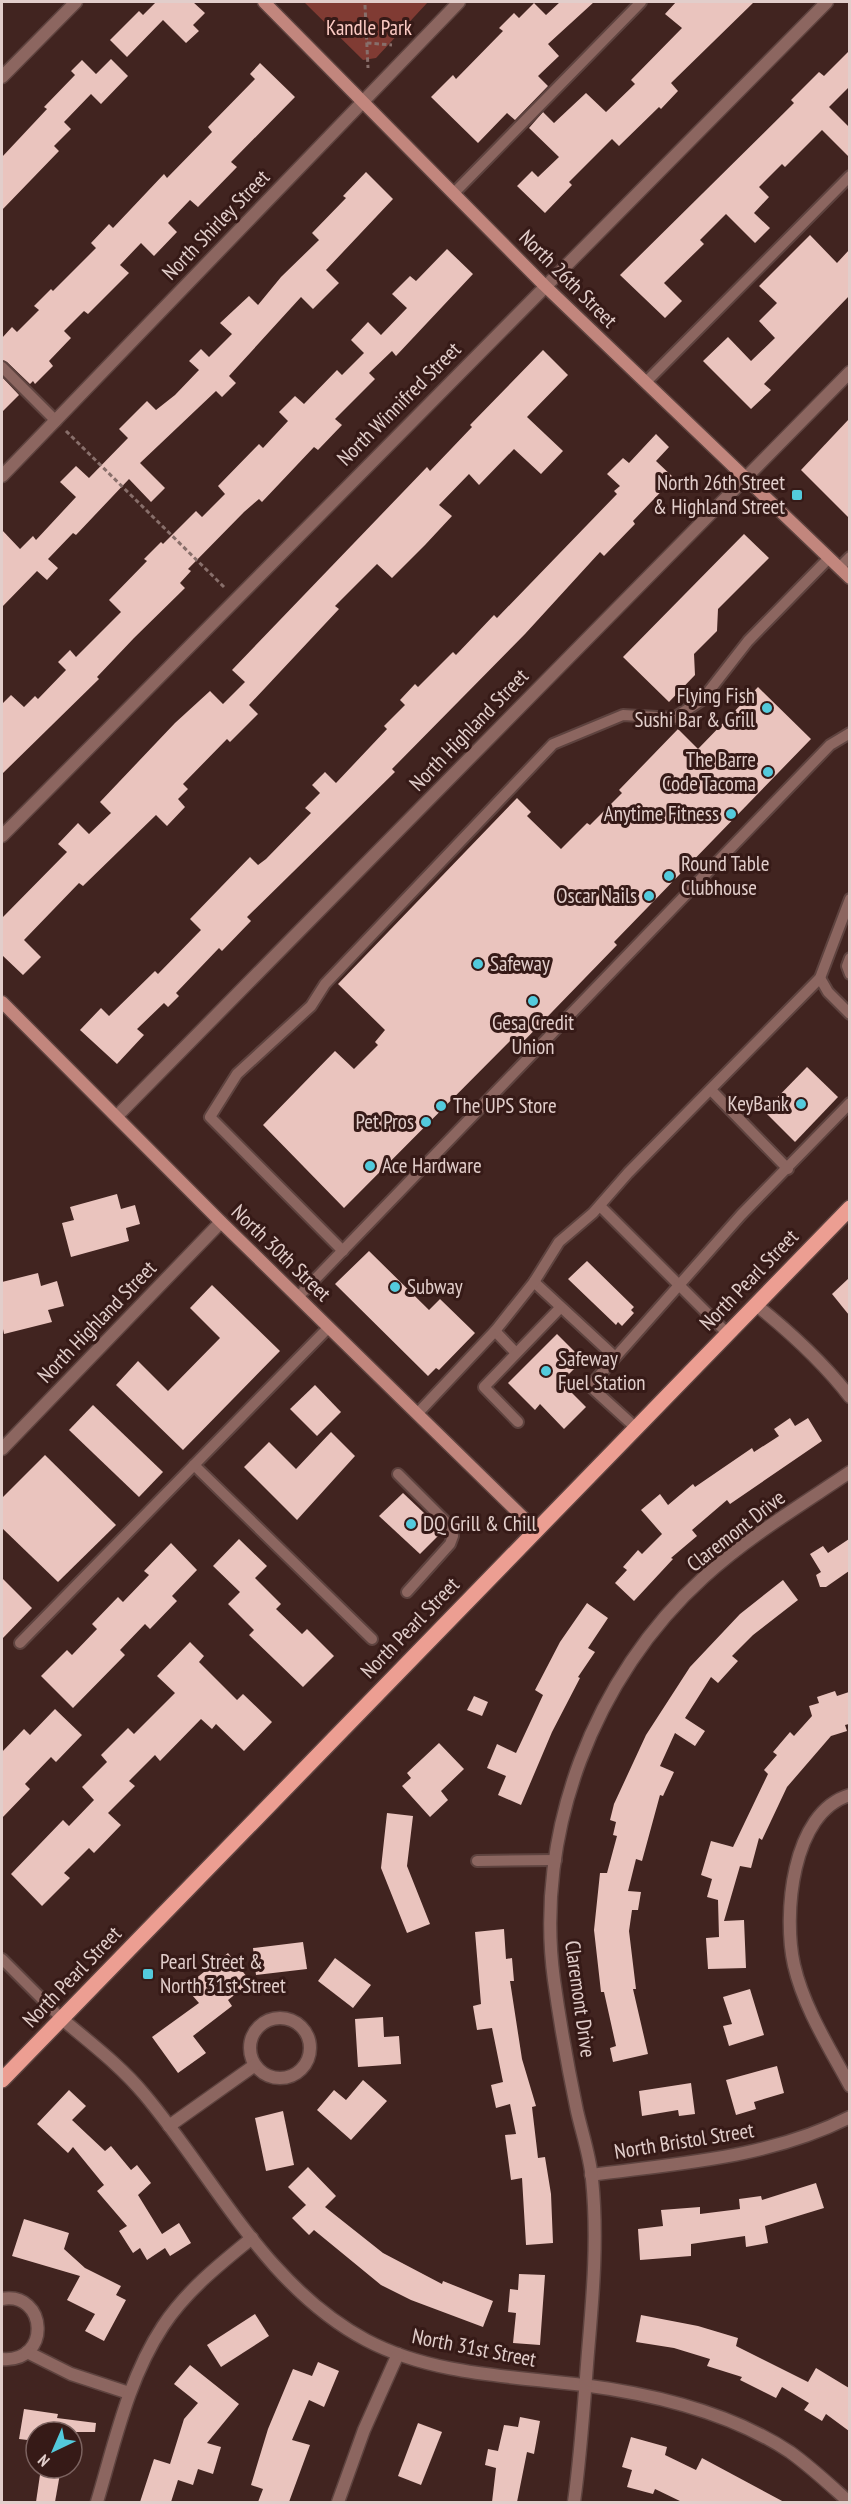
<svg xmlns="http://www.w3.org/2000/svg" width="851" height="2504" viewBox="0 0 851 2504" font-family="'PT Sans Narrow',sans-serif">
<rect width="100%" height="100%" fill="#412420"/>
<polygon fill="#803b33" points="304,2 428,2 376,58 363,60"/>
<g fill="#eac4be">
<polygon points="156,2 193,2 205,13 193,25 199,31 186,43 163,20 127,57 110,40 139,11 143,15"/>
<polygon points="560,2 594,2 548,44 559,56 538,76 548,86 515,120 507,113 478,143 431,97 453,75 456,79 503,31 499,28 514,13 519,18 534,3 546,15"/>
<polygon points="676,2 754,2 671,83 678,91 661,109 659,107 619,146 612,139 569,182 572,185 545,213 517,186 532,171 538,177 559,157 529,128 543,112 554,123 586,93 606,112 635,84 631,80 682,28 665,14"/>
<polygon points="849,51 849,87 829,107 849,127 849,157 822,130 785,167 782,164 759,187 769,197 754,213 770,228 755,243 726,214 700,240 704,244 664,283 682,301 665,318 620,275 794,103 791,100 819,72 824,76"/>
<polygon points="111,59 128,76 101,104 91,94 64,122 71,129 54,146 59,151 2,210 2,157 47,109 44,107 75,75 71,71 82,60 96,74"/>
<polygon points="260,63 295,97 231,162 237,167 198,207 190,200 168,223 177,232 154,256 141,243 120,265 129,273 88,314 84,311 64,331 71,338 49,361 53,366 35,384 33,381 30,384 7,362 2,360 2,338 12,327 17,332 39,310 34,306 51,289 53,291 96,248 91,243 109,224 113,228 164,174 167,178 212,132 208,127 255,79 250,74"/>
<polygon points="366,172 393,199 326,270 339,283 313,309 301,297 229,376 236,383 222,397 216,391 140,463 165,488 151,502 129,479 76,535 73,533 48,559 58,568 47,580 37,571 2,607 2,530 20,549 33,536 36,540 76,497 60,482 76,466 89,478 128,438 119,429 147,401 156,410 175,395 199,370 189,361 201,349 209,357 232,334 220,323 249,296 258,305 281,277 319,240 312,233 346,198 343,196"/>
<polygon points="810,235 837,263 849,250 849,296 764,384 771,390 751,409 703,361 728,337 751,361 775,338 759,321 777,303 759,286"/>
<polygon points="447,249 473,274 396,356 392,351 369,373 375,379 335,419 342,425 318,450 314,447 262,502 259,499 244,512 188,569 191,571 180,583 185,588 134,638 97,677 99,679 2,774 2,704 11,695 24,707 35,696 38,699 66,670 58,662 70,650 76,657 121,612 109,600 147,561 144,559 161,542 163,544 196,511 202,517 225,494 218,486 259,444 263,448 288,421 279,412 295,396 304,404 337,370 342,375 364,353 351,340 368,322 381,335 407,308 392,294 410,276 416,281"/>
<polygon points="543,350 568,375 527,417 563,451 541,474 514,449 479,485 469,474 439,505 452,516 425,545 392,578 377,564 335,606 339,609 249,705 258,714 230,742 227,739 183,784 188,789 178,799 185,807 167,826 156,815 83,886 79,883 24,940 41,957 23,975 2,955 2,918 67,852 58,844 78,823 89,834 111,813 100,802 175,723 210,691 223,704 245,682 232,670 427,467 430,471 472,427 470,425"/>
<polygon points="2,377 19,395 2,412"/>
<polygon points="849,419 849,518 801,470"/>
<polygon points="656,434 669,447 656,461 674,478 633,521 635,524 604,556 600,552 525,634 392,769 395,772 247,917 251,921 222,951 219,948 176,993 179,996 168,1007 164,1003 137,1029 144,1035 117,1064 80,1030 101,1008 109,1016 155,971 158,974 201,930 190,919 250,857 258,865 266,859 311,813 305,808 320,793 312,785 325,772 336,783 387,729 384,726 405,705 400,700 415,684 418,687 453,652 456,655 494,615 497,618 617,494 614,491 620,486 607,474 623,458 629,463"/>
<polygon points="744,534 769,558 718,609 717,631 694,654 695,675 669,702 623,657"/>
<polygon points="758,687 811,739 614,942 617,945 520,1045 513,1038 344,1208 263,1125 335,1051 354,1069 378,1045 375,1042 385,1030 338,984 517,798 531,812 527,816 561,849 587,823 590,825 622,793 619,790 678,729 698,749"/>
<polygon points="807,1067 838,1097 795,1142 764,1111"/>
<polygon points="117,1194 121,1209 135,1205 140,1224 126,1228 129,1241 71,1257 62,1223 74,1220 70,1207"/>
<polygon points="369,1251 429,1310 440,1299 475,1333 439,1370 436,1368 428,1376 335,1284"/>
<polygon points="587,1261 634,1307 631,1310 634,1313 622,1326 618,1322 616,1325 568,1279"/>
<polygon points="38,1273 41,1286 57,1281 64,1306 48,1310 52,1322 4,1334 2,1324 2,1282"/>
<polygon points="849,1278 849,1315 832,1294"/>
<polygon points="212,1285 280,1351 183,1450 116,1385 138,1361 168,1391 220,1338 190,1308"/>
<polygon points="557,1334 583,1360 561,1382 586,1407 564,1429 540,1404 535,1410 508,1383"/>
<polygon points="315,1385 341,1412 317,1436 290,1409"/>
<polygon points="93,1405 163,1472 139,1497 69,1430"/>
<polygon points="790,1418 795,1426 808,1418 822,1441 730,1504 727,1500 692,1530 697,1536 671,1558 673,1559 634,1601 615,1583 627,1570 623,1567 638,1550 642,1554 662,1534 641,1510 660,1494 668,1505 693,1484 695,1487 752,1448 754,1452 779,1436 774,1429"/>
<polygon points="331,1432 355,1456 297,1520 244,1467 269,1442 296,1469"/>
<polygon points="45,1455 116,1525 58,1582 2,1528 2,1498"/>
<polygon points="403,1493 443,1531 420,1554 379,1516"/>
<polygon points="239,1539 267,1566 255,1578 281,1604 276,1609 302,1634 307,1629 334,1656 303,1687 249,1635 254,1630 228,1604 240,1592 213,1566"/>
<polygon points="849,1539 849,1571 826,1587 820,1587 816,1575 821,1572 810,1554 823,1546 828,1553"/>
<polygon points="171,1543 197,1570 172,1596 177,1601 150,1629 145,1624 120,1650 125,1655 73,1708 41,1676 67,1650 72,1655 97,1629 92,1624 118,1597 123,1602 149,1575 144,1571"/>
<polygon points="2,1578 32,1608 2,1639"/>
<polygon points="783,1580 798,1600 753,1635 732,1656 738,1661 718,1683 711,1677 685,1718 705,1731 695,1746 675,1733 660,1766 674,1772 663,1796 660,1795 642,1861 636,1859 628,1891 641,1892 638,1910 632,1910 629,1931 636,1989 633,1989 648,2054 613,2062 610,2048 616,2046 604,1992 601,1992 594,1930 600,1873 607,1873 617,1836 613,1835 616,1822 610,1820 614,1804 646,1735 690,1667 740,1614"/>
<polygon points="587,1603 608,1618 588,1648 595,1652 578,1677 580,1678 552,1732 521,1805 498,1795 506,1776 487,1768 497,1744 516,1753 543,1695 535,1690 560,1642"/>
<polygon points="190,1642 204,1656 199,1662 237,1700 243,1694 272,1722 244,1751 216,1724 212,1729 201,1719 160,1761 155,1755 129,1781 135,1786 108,1813 121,1825 94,1853 89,1848 64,1873 70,1878 42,1906 11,1874 63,1820 69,1826 94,1800 82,1787 107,1762 101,1755 128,1728 134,1734 175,1693 157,1676"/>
<polygon points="835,1691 837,1696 849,1692 849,1724 845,1725 847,1731 831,1736 787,1787 762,1840 759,1838 751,1868 740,1866 724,1921 744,1920 746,1968 708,1969 706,1938 719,1937 718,1900 707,1897 712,1879 701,1875 711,1841 733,1847 768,1774 764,1770 777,1755 773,1752 790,1732 794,1736 812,1716 809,1706 819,1703 817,1697"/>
<polygon points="474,1696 488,1702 482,1716 467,1710"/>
<polygon points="55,1709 82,1735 56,1762 51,1757 25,1784 30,1789 2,1818 2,1752 24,1729 30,1735"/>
<polygon points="439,1743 464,1769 441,1791 448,1800 430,1817 402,1786 411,1778 407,1773"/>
<polygon points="387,1813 413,1816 407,1866 430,1924 407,1933 381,1868"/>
<polygon points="504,1929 506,1959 512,1958 514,1981 510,1981 522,2059 536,2106 532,2107 538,2158 545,2157 551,2194 553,2243 526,2245 522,2178 511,2180 505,2135 516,2134 510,2104 496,2108 491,2085 503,2082 492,2028 477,2030 473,2006 481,2004 475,1932"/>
<polygon points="303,1942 307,1969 256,1975 253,1948"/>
<polygon points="228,1953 251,1982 228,2000 232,2006 193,2036 206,2053 178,2073 152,2037 199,2003 185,1987"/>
<polygon points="335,1958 371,1985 353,2008 318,1981"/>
<polygon points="750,1989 764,2035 729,2046 723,2026 732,2024 723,1997"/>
<polygon points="383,2017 384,2037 399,2036 401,2064 358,2067 355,2019"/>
<polygon points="777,2066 784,2093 754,2102 756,2109 736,2115 726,2080"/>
<polygon points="363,2080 387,2101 351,2140 317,2110 334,2090 346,2100"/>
<polygon points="691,2083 695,2114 679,2116 678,2110 642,2116 639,2091"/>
<polygon points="69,2090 86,2106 72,2120 105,2151 111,2146 131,2170 137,2165 151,2183 138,2195 162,2234 179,2223 191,2243 170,2256 165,2248 147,2260 140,2248 133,2253 119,2231 127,2226 97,2191 104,2185 73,2147 68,2153 37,2124"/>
<polygon points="283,2111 294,2165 266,2171 255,2118"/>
<polygon points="308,2167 336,2196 325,2207 383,2253 442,2284 443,2281 493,2301 483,2327 411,2300 381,2285 314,2230 309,2235 292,2218 306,2205 288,2187"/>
<polygon points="816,2183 824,2208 765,2226 768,2243 746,2247 745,2236 691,2244 691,2256 640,2260 638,2229 663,2226 661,2210 700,2207 700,2214 740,2209 739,2199 761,2196 762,2200"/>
<polygon points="24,2219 69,2233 64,2249 85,2268 121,2286 116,2295 126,2300 104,2341 85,2331 95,2314 67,2300 80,2276 12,2256"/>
<polygon points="519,2274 545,2275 540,2345 513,2343 516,2313 508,2312 510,2289 518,2290"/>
<polygon points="255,2314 269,2336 221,2367 207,2345"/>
<polygon points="641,2315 698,2326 738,2338 736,2346 808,2382 816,2368 849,2388 849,2431 826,2414 822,2421 804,2410 809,2403 782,2387 776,2398 740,2380 742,2377 707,2366 710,2359 674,2348 636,2342"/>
<polygon points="318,2362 339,2371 324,2407 309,2400 292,2440 310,2445 289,2502 258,2502 263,2489 251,2485 268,2429 293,2369 312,2376"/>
<polygon points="190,2365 239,2404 207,2443 221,2447 213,2474 198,2469 193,2485 178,2480 171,2502 140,2502 154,2459 170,2464 184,2419 198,2403 174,2384"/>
<polygon points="24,2409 58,2414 57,2418 96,2423 95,2432 36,2432 36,2441 19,2439"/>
<polygon points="520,2417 540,2421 534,2454 527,2452 517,2502 492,2502 496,2468 485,2465 488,2449 498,2451 504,2425 518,2427"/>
<polygon points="418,2423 442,2432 421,2485 398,2476"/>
<polygon points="631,2437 667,2447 665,2455 696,2470 702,2458 784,2502 682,2502 655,2489 653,2494 627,2487 632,2470 622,2467"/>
<polygon points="41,2468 61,2468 55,2502 36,2502"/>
</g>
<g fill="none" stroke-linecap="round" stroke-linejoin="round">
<g stroke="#5e433f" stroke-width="14">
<g id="lane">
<polyline points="455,192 641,2"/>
<polyline points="2,367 56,421"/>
<polyline points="646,382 850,176"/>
<polyline points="839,568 850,557"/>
<polyline points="850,958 847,966 850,974"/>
<polyline points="820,978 828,992 850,1014"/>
<polyline points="711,1090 788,1169"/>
<polyline points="600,1206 727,1333"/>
<polyline points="343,1251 210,1117 237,1074 311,1006 325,984 553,744 623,715 674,718 702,700 748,641 829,558"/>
<polyline points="534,1282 614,1356"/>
<polyline points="298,1297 830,745 850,733"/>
<polyline points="495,1331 516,1353"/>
<polyline points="417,1414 495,1331 534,1282 559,1242 593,1213 628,1173 820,978 850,899"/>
<polyline points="518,1422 484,1387 560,1308"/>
<polyline points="635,1427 590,1386 741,1215 850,1103"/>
<polyline points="194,1465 372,1639"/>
<polyline points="398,1474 449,1525 453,1536 450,1544 407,1592"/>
<polyline points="20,1643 329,1327"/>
<polyline points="477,1861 556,1860"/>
<polyline points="2,1959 61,2018"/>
</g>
</g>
<g stroke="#5e433f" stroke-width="15">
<g id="street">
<polyline points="2,77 76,2"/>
<polyline points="2,476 459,2"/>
<polyline points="2,836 827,2"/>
<polyline points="117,1116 850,372"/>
<path d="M 755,1304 C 790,1332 823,1362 850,1397"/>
<polyline points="2,1449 221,1222"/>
<path d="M 850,1795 C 791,1812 783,1916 794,1965 C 804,2008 829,2047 850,2086"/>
<circle cx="280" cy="2048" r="30"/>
<path d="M 61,2018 C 89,2042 120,2065 144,2094 C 215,2178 265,2286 366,2340 C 432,2375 511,2376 583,2385 C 653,2394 731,2413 790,2452 C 811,2467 830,2485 849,2502"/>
<polyline points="169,2126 255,2065"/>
<path d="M 591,2175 C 680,2163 769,2158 850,2117"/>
<path d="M 2,2299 C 47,2291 52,2363 2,2359"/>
<polyline points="27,2352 71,2374 129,2393"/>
<path d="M 97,2502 C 115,2442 128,2379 163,2326 C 186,2291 220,2264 252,2238"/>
<polyline points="338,2502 364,2430 398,2354"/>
<path d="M 574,2502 C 581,2453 584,2402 588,2352 C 593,2294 598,2237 592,2179 C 590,2156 582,2133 577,2111 C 568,2068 560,2023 554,1980 C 534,1833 594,1676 704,1577 C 748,1537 801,1505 850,1472"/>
</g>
</g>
<g stroke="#5e433f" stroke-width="15">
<g id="secondary">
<polyline points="264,2 544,285 850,578"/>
<polyline points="2,1002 221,1222 535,1529"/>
</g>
</g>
<g stroke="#5e433f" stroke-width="18">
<polyline id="primary" points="2,2080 850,1208"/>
</g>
<g stroke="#886f6b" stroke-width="3" stroke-dasharray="4.5 3" stroke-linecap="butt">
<polyline points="365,5 368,68"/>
<polyline points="367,43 392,45"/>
<polyline points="66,431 225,588"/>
</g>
<use href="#lane" stroke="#8c6660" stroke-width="10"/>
<use href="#street" stroke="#8c6660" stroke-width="12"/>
<use href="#secondary" stroke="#c2867d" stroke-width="12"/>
<use href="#primary" stroke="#ec9e92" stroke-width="15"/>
</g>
<g fill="#53cadc" stroke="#361a17" stroke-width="2">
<rect x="791" y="489" width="12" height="12" rx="3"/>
<circle cx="767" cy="708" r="6"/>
<circle cx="768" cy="772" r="6"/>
<circle cx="731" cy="814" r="6"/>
<circle cx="669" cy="876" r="6"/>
<circle cx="649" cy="896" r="6"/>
<circle cx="478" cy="964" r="6"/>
<circle cx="533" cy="1001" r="6"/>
<circle cx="801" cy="1104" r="6"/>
<circle cx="441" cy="1106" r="6"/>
<circle cx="426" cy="1122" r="6"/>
<circle cx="370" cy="1166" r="6"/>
<circle cx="395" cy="1287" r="6"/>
<circle cx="546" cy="1371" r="6"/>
<circle cx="411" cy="1524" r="6"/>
<rect x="142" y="1968" width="12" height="12" rx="3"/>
</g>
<g text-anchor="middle" stroke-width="6" stroke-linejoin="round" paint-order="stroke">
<g font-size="21" fill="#fccbc4" stroke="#361a17">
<text x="369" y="35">Kandle Park</text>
</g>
<g font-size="21" fill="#e2cecb" stroke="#361a17">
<text transform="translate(216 225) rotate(-46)" y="7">North Shirley Street</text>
<text transform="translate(568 279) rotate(45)" y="7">North 26th Street</text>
<text transform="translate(399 404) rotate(-45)" y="7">North Winnifred Street</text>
<text transform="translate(469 730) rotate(-46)" y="7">North Highland Street</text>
<text transform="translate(281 1253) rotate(44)" y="7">North 30th Street</text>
<text transform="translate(749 1280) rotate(-46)" y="7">North Pearl Street</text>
<text transform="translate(97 1322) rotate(-46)" y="7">North Highland Street</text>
<text transform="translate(736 1531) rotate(-38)" y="7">Claremont Drive</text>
<text transform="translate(410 1628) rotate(-46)" y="7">North Pearl Street</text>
<text transform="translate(72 1977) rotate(-46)" y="7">North Pearl Street</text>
<text transform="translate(580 1999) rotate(82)" y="7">Claremont Drive</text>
<text transform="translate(684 2141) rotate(-9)" y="7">North Bristol Street</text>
<text transform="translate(474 2348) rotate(11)" y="7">North 31st Street</text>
</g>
<g font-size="21" fill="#e2cecb" stroke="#361a17" text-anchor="start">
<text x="785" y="490" text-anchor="end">North 26th Street<tspan x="785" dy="24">&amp; Highland Street</tspan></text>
<text x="755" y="703" text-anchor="end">Flying Fish<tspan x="755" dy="24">Sushi Bar &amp; Grill</tspan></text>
<text x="756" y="767" text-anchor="end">The Barre<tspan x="756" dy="24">Code Tacoma</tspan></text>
<text x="719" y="821" text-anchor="end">Anytime Fitness</text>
<text x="681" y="871">Round Table<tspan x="681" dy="24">Clubhouse</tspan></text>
<text x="637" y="903" text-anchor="end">Oscar Nails</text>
<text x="490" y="971">Safeway</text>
<text x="533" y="1030" text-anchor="middle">Gesa Credit<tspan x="533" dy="24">Union</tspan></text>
<text x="789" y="1111" text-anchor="end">KeyBank</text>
<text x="453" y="1113">The UPS Store</text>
<text x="414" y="1129" text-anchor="end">Pet Pros</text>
<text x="382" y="1173">Ace Hardware</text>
<text x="407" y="1294">Subway</text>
<text x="558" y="1366">Safeway<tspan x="558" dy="24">Fuel Station</tspan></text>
<text x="423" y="1531">DQ Grill &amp; Chill</text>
<text x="160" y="1969">Pearl Street &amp;<tspan x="160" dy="24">North 31st Street</tspan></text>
</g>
</g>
<rect width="851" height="2504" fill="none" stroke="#e2cecb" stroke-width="6"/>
<g transform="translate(54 2450) rotate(224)"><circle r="28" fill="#361a17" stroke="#7b625f" stroke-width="1.5"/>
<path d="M0-4.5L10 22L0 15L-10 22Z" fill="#53cadc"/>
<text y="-9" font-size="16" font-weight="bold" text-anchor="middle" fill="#e2cecb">N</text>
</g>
</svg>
